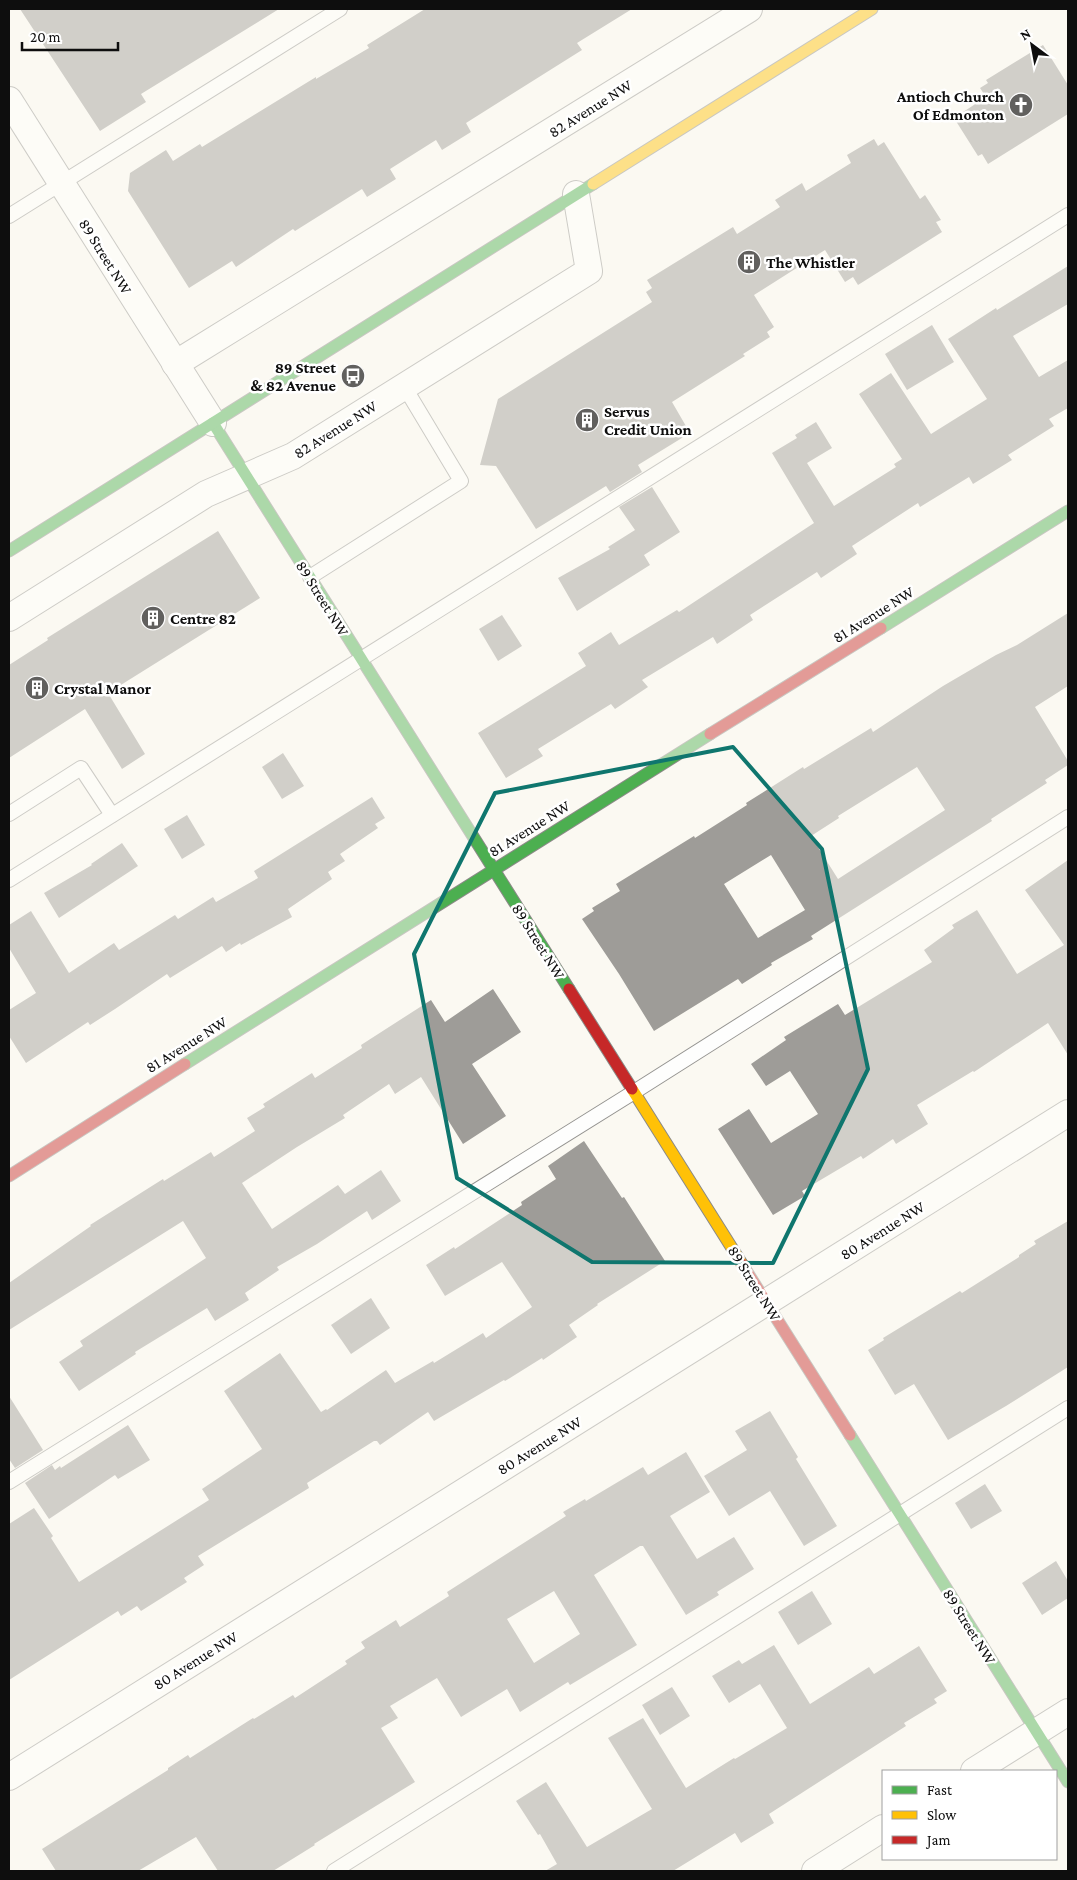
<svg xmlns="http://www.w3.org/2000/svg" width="1077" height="1880" viewBox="0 0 1077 1880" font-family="'Crimson Pro',serif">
<rect width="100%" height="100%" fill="#fbf9f2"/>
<g fill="#9e9c98" fill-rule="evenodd">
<polygon points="20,9 279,9 141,94 146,102 100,131"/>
<polygon points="425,9 632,9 577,43 582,50 466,123 471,132 442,150 436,140 390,169 396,179 367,197 362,189 295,231 293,229 236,267 232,261 189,288 128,191 130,173 166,150 173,161 200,144 202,147 316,77 316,79 369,48 367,45"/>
<polygon points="1043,45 1068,85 1068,114 988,164 982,154 978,156 954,118 986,97 980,88 988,83 986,80"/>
<polygon points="874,139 878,146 884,142 920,199 925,195 941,220 936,222 942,232 858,285 853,277 845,282 825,250 754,295 774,327 767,332 770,337 743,354 745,356 672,402 690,433 638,465 642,472 610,492 606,486 536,529 496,466 480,465 498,399 652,302 646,292 652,288 647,280 733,227 737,234 780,207 775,200 802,183 806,191 851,163 847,155"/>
<polygon points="1068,266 1068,304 1013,336 1039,377 1068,360 1068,408 1049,419 1054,426 1008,455 1012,460 973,484 969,477 920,507 918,503 852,546 857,554 821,578 817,572 750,615 753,620 717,644 713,637 642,680 648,687 615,709 611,704 538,749 543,756 506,778 478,733 586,666 578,653 611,632 619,645 677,610 679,612 814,523 772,453 797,438 795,435 816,422 832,448 807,463 834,506 896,467 894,464 902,459 859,394 891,373 931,434 987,399 948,339 996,308 997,310"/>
<polygon points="932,325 954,362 907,390 885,354"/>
<polygon points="652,487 680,532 644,555 650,565 577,611 558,578 610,549 608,547 635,530 619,507"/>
<polygon points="218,531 260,598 108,693 145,754 122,769 85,709 9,758 9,665 48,640 47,638"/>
<path d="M 1068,613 L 1068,686 L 1035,707 L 1068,761 L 1068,765 L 1045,780 L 1047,783 L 991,819 L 992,821 L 811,936 L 813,939 L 771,963 L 772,965 L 742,984 L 738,979 L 654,1031 L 619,974 L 582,919 L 594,911 L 592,908 L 620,891 L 616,884 L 694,836 L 695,838 L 747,805 L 746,803 L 803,767 L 804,769 L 871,728 L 873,732 L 943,686 L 996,655 L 1017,645 ZM 917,767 L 945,810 L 838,879 L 811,836 L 839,818 L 838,816 ZM 771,855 L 805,910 L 758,938 L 724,884 Z"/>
<polygon points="502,615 522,646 498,661 479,629"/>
<polygon points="283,753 304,786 282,799 262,767"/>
<polygon points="372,797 385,818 375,824 378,828 340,854 345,861 328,872 332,879 288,909 292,917 241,945 240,943 226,952 222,946 170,978 167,974 115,1009 90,1025 88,1022 26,1063 9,1036 9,1010 36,993 9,948 9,925 31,911 69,973 114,943 119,950 175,915 178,919 213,897 216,902 258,878 254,871"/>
<polygon points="187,815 205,845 182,859 164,829"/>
<polygon points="122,843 138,866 59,918 44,893 92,865 91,864"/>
<polygon points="1068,860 1068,1055 1048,1023 974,1072 973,1071 917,1105 928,1124 896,1144 893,1139 863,1159 861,1156 802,1191 805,1196 773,1215 718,1129 749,1109 771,1143 818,1114 790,1071 766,1086 751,1064 786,1040 784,1037 838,1004 845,1015 932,962 924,950 954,928 952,925 977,910 1017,974 1064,945 1025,890"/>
<polygon points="493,989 521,1032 472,1064 506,1116 463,1144 421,1077 395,1094 389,1084 343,1115 345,1118 297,1147 242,1183 272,1229 338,1185 345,1194 381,1170 401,1201 372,1220 367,1211 317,1244 277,1267 279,1270 245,1293 249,1300 215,1321 207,1308 135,1352 136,1354 79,1391 59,1362 83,1346 80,1341 206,1258 183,1221 9,1330 9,1283 91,1226 90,1225 163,1179 164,1181 211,1152 214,1157 255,1131 247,1118 265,1107 263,1104 312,1073 315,1078 362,1048 361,1045 431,1000 445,1022"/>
<polygon points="584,1141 622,1198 624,1197 665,1261 597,1304 598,1305 569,1325 577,1337 543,1360 542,1358 505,1381 504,1380 434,1421 428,1412 380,1445 377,1441 374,1441 307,1483 309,1488 198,1556 204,1565 184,1578 187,1582 141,1611 137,1606 121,1616 118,1611 9,1680 9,1524 34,1508 53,1536 51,1538 79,1582 209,1500 202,1489 262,1449 224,1391 280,1353 321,1412 326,1409 327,1410 386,1370 395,1383 433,1361 434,1363 483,1333 486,1338 532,1307 502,1262 445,1296 426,1265 454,1247 455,1249 522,1205 521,1202 556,1179 548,1166"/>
<polygon points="1068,1221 1068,1367 1006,1406 948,1440 914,1384 895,1395 868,1350 884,1340 883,1338 960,1291 962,1293 1019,1257 1019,1255 1036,1244 1034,1241"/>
<polygon points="371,1298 390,1328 351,1354 331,1325"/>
<polygon points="9,1396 43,1450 15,1468 9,1459"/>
<polygon points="770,1411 798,1457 796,1459 837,1526 804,1546 770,1491 729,1516 704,1476 747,1450 735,1431"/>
<polygon points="128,1425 150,1460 118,1479 115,1475 49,1519 25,1483 52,1465 55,1470 60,1466 61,1468"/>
<path d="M 686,1452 L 710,1492 L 670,1516 L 697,1559 L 734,1537 L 754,1569 L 717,1592 L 719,1595 L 686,1615 L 643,1546 L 640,1546 L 594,1575 L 637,1645 L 570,1685 L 568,1682 L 520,1712 L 507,1689 L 461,1717 L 437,1678 L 390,1706 L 398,1718 L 381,1728 L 415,1782 L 314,1844 L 315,1845 L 273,1871 L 218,1871 L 196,1837 L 138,1871 L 56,1871 L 42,1849 L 168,1770 L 168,1768 L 188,1755 L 190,1758 L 253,1718 L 254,1719 L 293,1695 L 295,1698 L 347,1664 L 345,1661 L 365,1648 L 361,1642 L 396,1620 L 400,1627 L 449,1596 L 447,1592 L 566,1516 L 563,1512 L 585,1499 L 586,1501 L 643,1467 L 648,1475 ZM 554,1591 L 580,1634 L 534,1663 L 507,1619 Z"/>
<polygon points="985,1484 1002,1511 971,1529 955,1503"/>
<polygon points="1056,1561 1068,1581 1068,1598 1042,1615 1022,1583"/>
<polygon points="812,1591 832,1624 798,1645 778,1612"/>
<polygon points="774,1645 810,1704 869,1667 874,1674 919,1646 947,1691 934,1699 937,1703 904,1723 906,1726 769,1814 774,1823 741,1843 735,1833 673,1871 545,1871 557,1864 540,1834 538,1835 516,1801 546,1782 587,1847 652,1809 608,1738 643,1718 686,1788 734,1758 735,1759 787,1728 760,1684 729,1703 712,1676 739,1660 742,1664"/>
<polygon points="672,1687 690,1716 660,1735 642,1705"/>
</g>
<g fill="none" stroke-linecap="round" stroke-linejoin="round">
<g stroke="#959491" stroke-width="16">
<g id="lane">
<polyline points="9,216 340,9"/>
<polyline points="310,577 461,481 404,386"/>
<polyline points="9,814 81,768 112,815"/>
<polyline points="9,880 1068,215"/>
<polyline points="9,1482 634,1092 1068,817"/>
<polyline points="334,1871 1068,1408"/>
</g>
</g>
<g stroke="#959491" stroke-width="28">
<g id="street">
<polyline points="9,100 213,423"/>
<polyline points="175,364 749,9"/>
<polyline points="9,618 206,494 293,456 589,271 576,194"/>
<polyline points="974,1771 1068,1712"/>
<polyline points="9,1777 1068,1113"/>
<polyline points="815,1871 883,1828"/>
</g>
</g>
<g stroke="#8b8a87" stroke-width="13">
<g id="fast">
<polyline points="213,423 569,989"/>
<polyline points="9,551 593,184"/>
<polyline points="881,628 1068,511"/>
<polyline points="185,1064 710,734"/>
<polyline points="850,1435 1068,1782"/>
</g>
</g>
<g stroke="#8b8a87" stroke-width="13">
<g id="slow">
<polyline points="593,184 872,9"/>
<polyline points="632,1089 742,1264"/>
</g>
</g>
<g stroke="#8b8a87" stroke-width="13">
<g id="jam">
<polyline points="710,734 881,628"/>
<polyline points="569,989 632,1089"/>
<polyline points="9,1176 185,1064"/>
<polyline points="742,1264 850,1435"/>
</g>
</g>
<use href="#lane" stroke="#fefefd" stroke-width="14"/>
<use href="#street" stroke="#fefefd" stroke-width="26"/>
<use href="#fast" stroke="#4caf50" stroke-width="11"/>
<use href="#slow" stroke="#ffc107" stroke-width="11"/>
<use href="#jam" stroke="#c62828" stroke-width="11"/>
</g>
<path d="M0 0H1077V1880H0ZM 733,747 L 822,849 L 868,1069 L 773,1263 L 592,1262 L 457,1178 L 414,954 L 495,793 Z" fill="#fbf9f2" fill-opacity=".55" fill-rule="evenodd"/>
<path fill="none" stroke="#0f766e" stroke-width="4" stroke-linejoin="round" d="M 733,747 L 822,849 L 868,1069 L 773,1263 L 592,1262 L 457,1178 L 414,954 L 495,793 Z"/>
<defs>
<g id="church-disc" transform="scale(1.25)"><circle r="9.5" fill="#61605e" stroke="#fff"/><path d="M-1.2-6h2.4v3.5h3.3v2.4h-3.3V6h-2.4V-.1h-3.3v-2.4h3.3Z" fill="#fff"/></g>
<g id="building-disc" transform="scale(1.25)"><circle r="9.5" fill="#61605e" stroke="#fff"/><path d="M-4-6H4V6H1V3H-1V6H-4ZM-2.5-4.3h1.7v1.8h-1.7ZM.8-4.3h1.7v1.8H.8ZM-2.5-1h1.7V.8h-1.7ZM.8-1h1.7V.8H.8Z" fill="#fff"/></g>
<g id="bus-disc" transform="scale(1.25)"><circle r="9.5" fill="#61605e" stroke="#fff"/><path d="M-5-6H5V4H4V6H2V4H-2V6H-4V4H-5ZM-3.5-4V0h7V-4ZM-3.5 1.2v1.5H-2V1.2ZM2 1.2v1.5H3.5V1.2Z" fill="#fff"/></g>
</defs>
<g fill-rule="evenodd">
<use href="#church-disc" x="1021" y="105"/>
<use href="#building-disc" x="749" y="262"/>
<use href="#bus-disc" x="353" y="376"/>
<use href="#building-disc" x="587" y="420"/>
<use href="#building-disc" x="153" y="618"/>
<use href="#building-disc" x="37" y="688"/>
</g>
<g text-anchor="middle" stroke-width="5" stroke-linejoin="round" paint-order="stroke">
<g font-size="16" font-weight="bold" fill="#0e0e0e" stroke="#fff" text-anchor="start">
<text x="1004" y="102" text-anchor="end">Antioch Church<tspan x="1004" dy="18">Of Edmonton</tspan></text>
<text x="766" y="268">The Whistler</text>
<text x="336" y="373" text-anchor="end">89 Street<tspan x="336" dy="18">&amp; 82 Avenue</tspan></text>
<text x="604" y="417">Servus<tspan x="604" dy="18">Credit Union</tspan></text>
<text x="170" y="624">Centre 82</text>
<text x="54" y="694">Crystal Manor</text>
</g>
<g font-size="16" fill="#0e0e0e" stroke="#fff">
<text transform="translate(590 108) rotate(-32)" y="6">82 Avenue NW</text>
<text transform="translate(106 256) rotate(58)" y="6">89 Street NW</text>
<text transform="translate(335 429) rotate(-32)" y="6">82 Avenue NW</text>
<text transform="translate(323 598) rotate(58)" y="6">89 Street NW</text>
<text transform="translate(873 614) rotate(-32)" y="6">81 Avenue NW</text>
<text transform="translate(529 828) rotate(-32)" y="6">81 Avenue NW</text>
<text transform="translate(539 941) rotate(58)" y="6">89 Street NW</text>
<text transform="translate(186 1044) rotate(-32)" y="6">81 Avenue NW</text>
<text transform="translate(882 1230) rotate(-32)" y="6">80 Avenue NW</text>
<text transform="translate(755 1283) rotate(58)" y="6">89 Street NW</text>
<text transform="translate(539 1445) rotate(-32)" y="6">80 Avenue NW</text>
<text transform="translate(970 1626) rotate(58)" y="6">89 Street NW</text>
<text transform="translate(195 1660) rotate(-32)" y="6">80 Avenue NW</text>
</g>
</g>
<rect width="1077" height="1880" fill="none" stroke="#0e0e0e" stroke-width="20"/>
<rect x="882" y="1770" width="175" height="90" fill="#ffffff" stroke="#9f9f9f"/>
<rect x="892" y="1786" width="25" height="8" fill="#4caf50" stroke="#9f9f9f"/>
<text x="927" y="1795" font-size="15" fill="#0e0e0e">Fast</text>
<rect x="892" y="1811" width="25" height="8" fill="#ffc107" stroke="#9f9f9f"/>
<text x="927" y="1820" font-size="15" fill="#0e0e0e">Slow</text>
<rect x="892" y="1836" width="25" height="8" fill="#c62828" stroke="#9f9f9f"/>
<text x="927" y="1845" font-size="15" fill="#0e0e0e">Jam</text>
<g transform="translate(1032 45) rotate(328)" stroke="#ffffff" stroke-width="4" paint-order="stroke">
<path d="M0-4L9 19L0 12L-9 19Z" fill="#0e0e0e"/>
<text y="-8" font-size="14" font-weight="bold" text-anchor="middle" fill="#0e0e0e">N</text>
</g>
<path d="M22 42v8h96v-8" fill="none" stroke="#0e0e0e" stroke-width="2.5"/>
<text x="30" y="42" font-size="15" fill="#0e0e0e" stroke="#ffffff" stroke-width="4" paint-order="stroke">20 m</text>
</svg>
